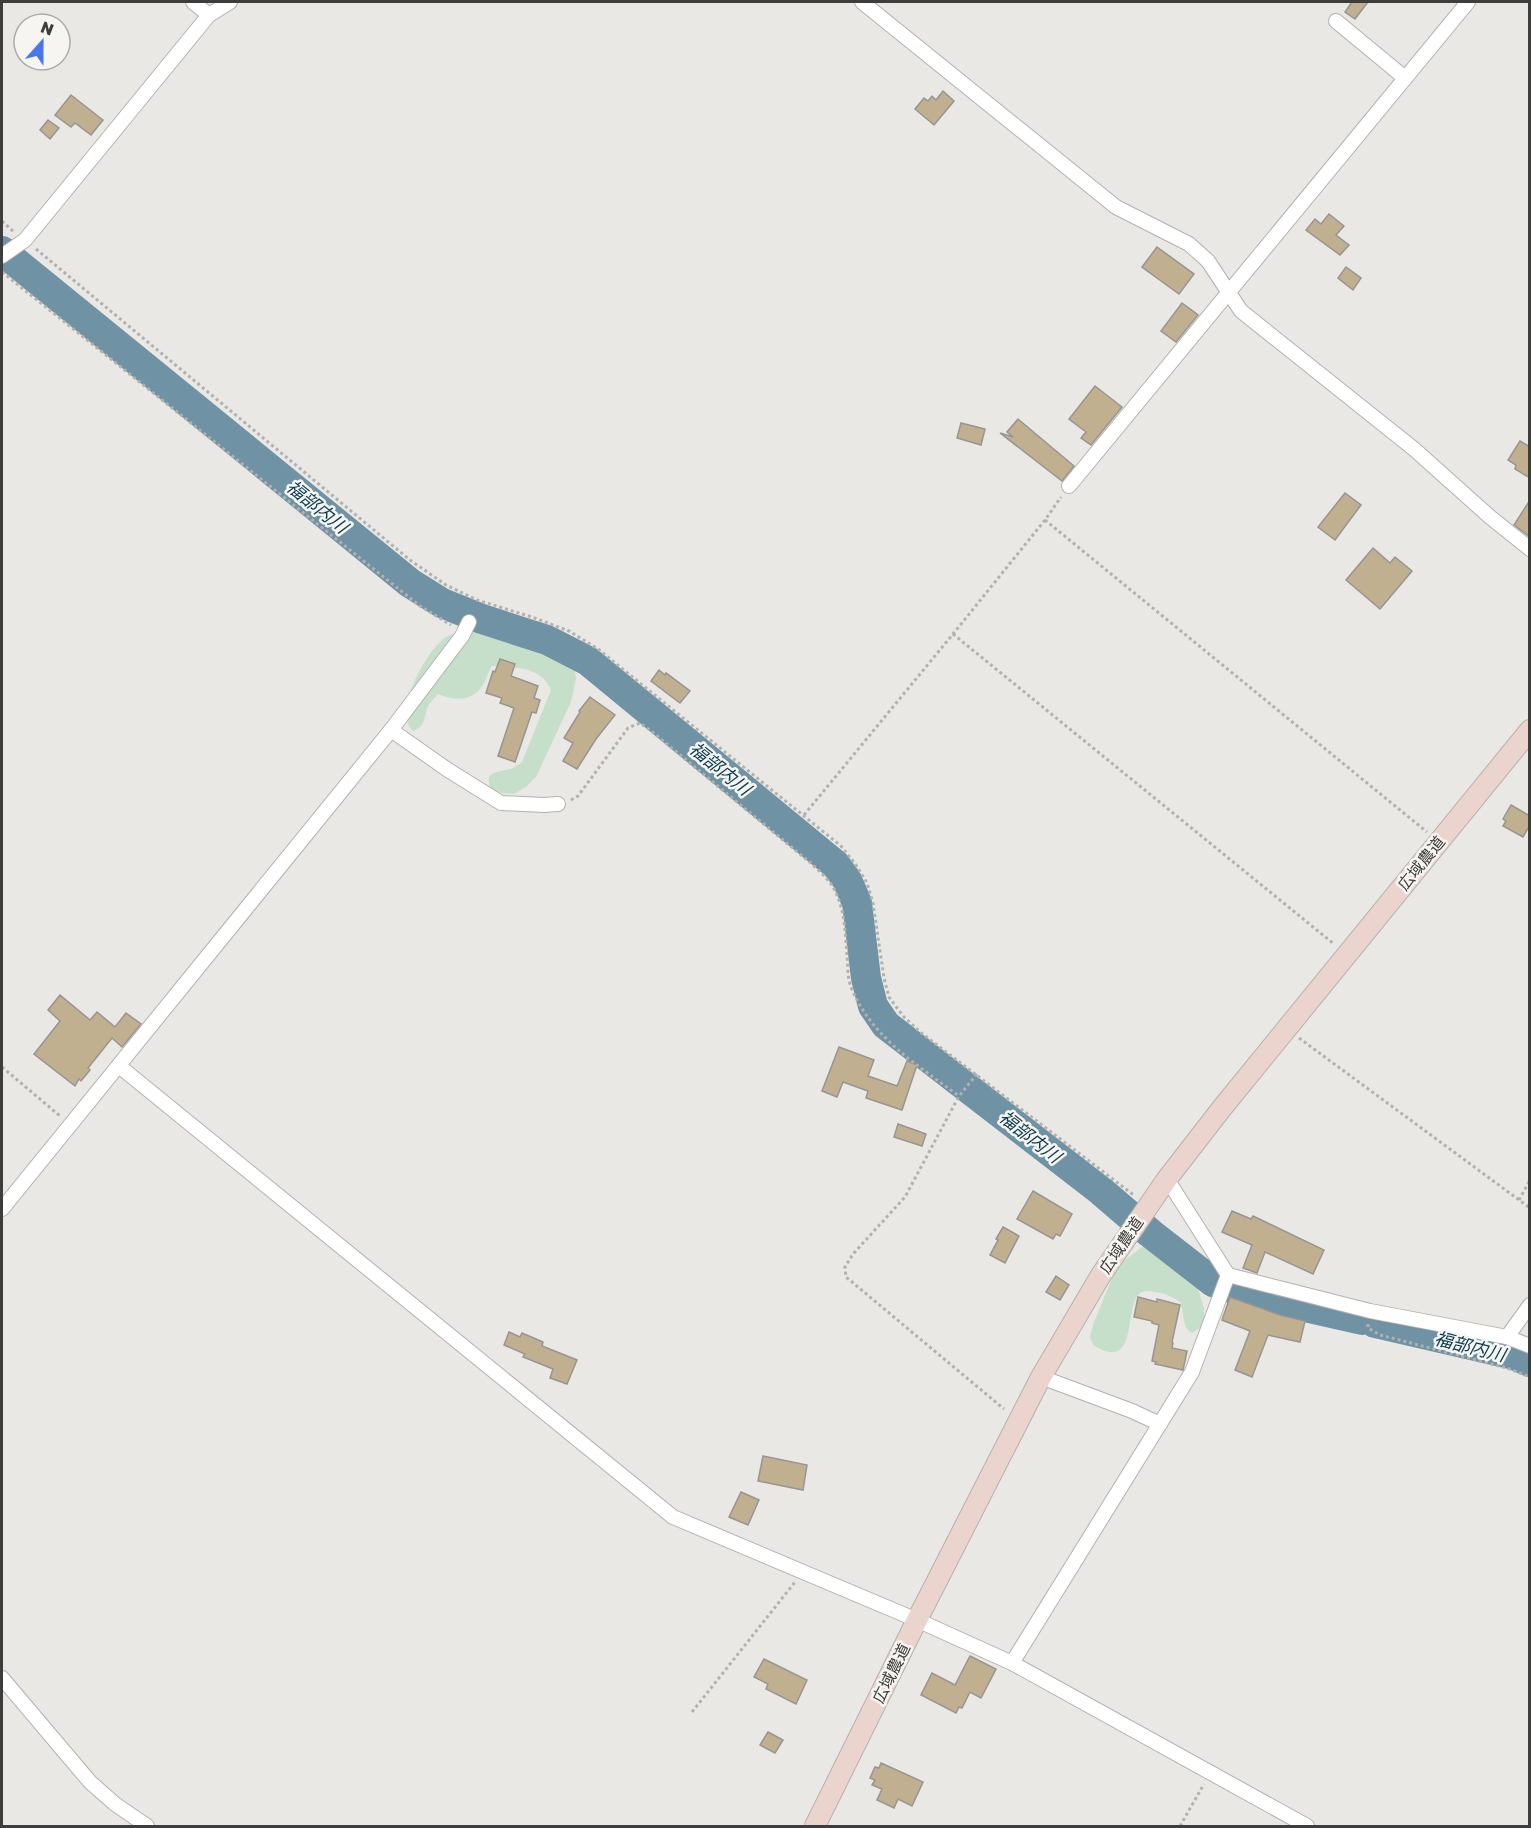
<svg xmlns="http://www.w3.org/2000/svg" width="1531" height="1828" viewBox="0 0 1531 1828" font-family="'Golos Text','Noto Sans JP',sans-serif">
<rect width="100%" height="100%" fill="#eae8e5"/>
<g fill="#c5dfcb">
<path d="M 483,629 L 530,638 L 571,660 L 575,669 L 576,679 L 571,702 L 536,777 L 526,787 L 514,794 L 502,793 L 491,789 C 483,770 498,773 510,769 C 514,768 518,765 522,762 L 551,690 C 542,667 514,667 492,666 C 488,672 487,678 483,685 C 473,702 454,701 438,694 C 435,698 430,702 428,706 C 424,717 426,726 413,731 C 392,712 427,649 446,637 C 456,631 472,631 483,629 Z"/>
<path d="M 1142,1247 L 1164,1252 L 1176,1262 L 1196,1283 L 1204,1308 L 1204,1318 L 1200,1328 L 1192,1333 C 1181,1327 1185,1313 1180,1302 C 1172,1296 1164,1293 1154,1292 C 1149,1291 1145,1290 1140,1293 C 1123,1306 1140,1374 1093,1345 L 1090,1337 L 1094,1322 L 1113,1276 L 1125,1260 Z"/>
</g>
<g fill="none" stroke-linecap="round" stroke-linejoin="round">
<g stroke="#6f92a4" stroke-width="30">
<polyline points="2,251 410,583 442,603 482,619 547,640 588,661 836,865 847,880 857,903 866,978 873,1006 886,1025 1101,1191 1150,1233 1213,1282 1248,1294 1362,1320"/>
<polyline points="1375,1323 1514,1355 1530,1362"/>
</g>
</g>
<g fill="#c0b090" stroke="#979592" stroke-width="1.5">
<polygon points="1352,2 1368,2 1355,19 1345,12"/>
<polygon points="943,91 954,101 934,125 915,109 924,98 928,101 932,96 936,100"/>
<polygon points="71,95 103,120 91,135 75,123 71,127 55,115"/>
<polygon points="48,120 59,128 50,139 40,130"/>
<polygon points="1329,214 1344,226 1336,235 1349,245 1340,255 1306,230 1315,219 1321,224"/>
<polygon points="1157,247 1194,274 1179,294 1142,267"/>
<polygon points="1346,267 1361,278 1353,290 1338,278"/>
<polygon points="1182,303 1198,315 1176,342 1161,331"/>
<polygon points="1095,386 1122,407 1091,445 1081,438 1086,432 1069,419"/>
<polygon points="1018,419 1074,466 1062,481 1000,433 1013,437 1007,432"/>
<polygon points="961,423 985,429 981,445 957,438"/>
<polygon points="1520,441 1530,447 1530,478 1515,469 1516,465 1508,460"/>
<polygon points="1345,493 1361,505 1335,540 1318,527"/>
<polygon points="1530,500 1530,537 1514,525"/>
<polygon points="1373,548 1390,563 1395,557 1412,571 1380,609 1346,580"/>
<polygon points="500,659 515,664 511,676 538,686 534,698 540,700 536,713 532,712 515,762 498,756 514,708 500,703 502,698 486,693 493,671 495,672"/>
<polygon points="659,670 665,675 666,673 690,691 680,703 651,681"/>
<polygon points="590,697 615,715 596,739 577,769 563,761 573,743 564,738 580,712 579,711"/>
<polygon points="1511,805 1530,816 1530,825 1523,837 1503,826 1506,821 1503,819"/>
<polygon points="60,995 90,1020 97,1012 115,1027 126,1013 141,1024 122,1047 112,1038 88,1068 90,1070 81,1081 79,1079 75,1086 34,1054 60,1021 48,1010"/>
<polygon points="839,1047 874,1060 868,1076 897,1086 907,1061 917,1065 902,1110 866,1098 868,1091 843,1082 837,1097 822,1091"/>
<polygon points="898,1124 926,1134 922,1146 894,1137"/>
<polygon points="1033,1191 1072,1214 1060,1236 1056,1234 1053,1239 1017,1219"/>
<polygon points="1232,1211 1251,1219 1253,1216 1324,1250 1313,1274 1265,1252 1257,1273 1243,1268 1252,1245 1222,1232"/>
<polygon points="1003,1227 1019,1236 1005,1263 990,1255 998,1240 996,1239"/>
<polygon points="1056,1276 1069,1285 1060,1300 1046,1292"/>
<polygon points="1138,1297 1157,1302 1157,1299 1180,1305 1172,1342 1173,1343 1172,1348 1187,1351 1183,1370 1155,1364 1156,1362 1152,1361 1159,1325 1152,1323 1152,1321 1134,1317"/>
<polygon points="1230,1297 1280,1315 1305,1321 1300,1342 1268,1335 1252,1377 1235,1370 1250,1331 1222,1320"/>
<polygon points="509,1332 520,1337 522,1333 543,1342 542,1346 577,1360 567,1384 550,1378 553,1369 523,1357 525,1354 504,1345"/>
<polygon points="763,1456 807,1465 803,1490 758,1481"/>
<polygon points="741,1492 759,1500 748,1525 729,1517"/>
<polygon points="970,1656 996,1669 981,1698 970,1692 962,1708 959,1707 956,1713 921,1695 932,1673 955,1685"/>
<polygon points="764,1659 807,1680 796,1704 766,1689 768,1684 754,1677"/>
<polygon points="768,1732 783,1740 775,1753 760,1745"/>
<polygon points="881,1763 923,1782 912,1806 898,1799 894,1808 877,1800 882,1789 872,1785 875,1780 870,1778 875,1767 879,1768"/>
</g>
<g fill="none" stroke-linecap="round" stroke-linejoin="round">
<g stroke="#b3b1ae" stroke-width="16">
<g id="street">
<polyline points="193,2 209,15"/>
<polyline points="862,2 1116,207 1189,244 1208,261 1241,311 1414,449 1490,517 1530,549"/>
<polyline points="1336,21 1405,78"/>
<polyline points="2,256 25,240 209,15 230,2"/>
<polyline points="1069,486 1468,2"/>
<polyline points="391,730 448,770 501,803 544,805 558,804"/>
<polyline points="119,1066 673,1517 917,1620 1012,1663 1307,1826"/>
<polyline points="1167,1179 1228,1275 1370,1311 1507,1337 1530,1346"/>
<polyline points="2,1209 391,730 462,636 469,622"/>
<polyline points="1507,1337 1530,1305"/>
<polyline points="1041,1377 1132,1411 1160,1424"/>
<polyline points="1012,1663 1192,1372 1228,1275"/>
<polyline points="2,1678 90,1782 115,1804 147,1826"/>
</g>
</g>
<g stroke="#b3b1ae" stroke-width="22">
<polyline id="secondary" points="815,1826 917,1620 1041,1377 1101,1275 1167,1179 1222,1108 1530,730"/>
</g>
<g stroke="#b2b1ae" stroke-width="3" stroke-dasharray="3 3" stroke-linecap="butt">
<polyline points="2,221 14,232"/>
<polyline points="36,249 410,560 446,585 477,600 532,617 569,631 598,649 841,846 856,865 867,883 873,903 884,978 889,997 903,1016 920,1032 1135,1196"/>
<polyline points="2,272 420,606 451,625"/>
<polyline points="1045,520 1427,832"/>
<polyline points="953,634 1334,944"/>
<path d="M 571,800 L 578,796 L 628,728 L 640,723 L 650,730 L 812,864 C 818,870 826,877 831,884 C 845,905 845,931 847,955 C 848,965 847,977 851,987 C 871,1037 917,1065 959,1096"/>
<polyline points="804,815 953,634 1045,520 1061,497"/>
<polyline points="1299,1038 1530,1208"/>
<polyline points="2,1067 60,1116"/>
<polyline points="977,1074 959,1096 905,1197 853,1254 845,1267 846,1277 1004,1409"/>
<polyline points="1519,1200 1530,1180"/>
<polyline points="1368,1324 1368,1328 1380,1335 1507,1368 1530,1377"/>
<polyline points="692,1712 795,1582"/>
<polyline points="1180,1826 1204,1784"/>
</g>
<use href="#street" stroke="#fff" stroke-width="14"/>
<use href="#secondary" stroke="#ecd4ce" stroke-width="20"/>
</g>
<g text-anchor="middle" stroke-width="5" stroke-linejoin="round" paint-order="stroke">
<g font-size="16" fill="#3d3d3b" stroke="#f7f5f2">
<text transform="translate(1421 863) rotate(-51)" y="6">広域農道</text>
<text transform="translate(1121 1245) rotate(-56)" y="6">広域農道</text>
<text transform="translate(891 1673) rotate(-64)" y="6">広域農道</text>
</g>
<g font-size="18" font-style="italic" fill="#083b50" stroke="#f7f5f2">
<text transform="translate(317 507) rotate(39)" y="6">福部内川</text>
<text transform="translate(720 769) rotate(39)" y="6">福部内川</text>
<text transform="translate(1030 1137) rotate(38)" y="6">福部内川</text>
<text transform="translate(1470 1347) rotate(14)" y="6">福部内川</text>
</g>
</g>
<rect width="1531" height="1828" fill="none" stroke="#3d3d3b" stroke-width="6"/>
<g transform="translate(42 42) rotate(21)"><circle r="28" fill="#f7f5f2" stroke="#adaba9" stroke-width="1.5"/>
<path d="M0-4.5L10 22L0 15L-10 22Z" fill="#4877e9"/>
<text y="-9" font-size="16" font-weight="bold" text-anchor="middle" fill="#3d3d3b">N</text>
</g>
</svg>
